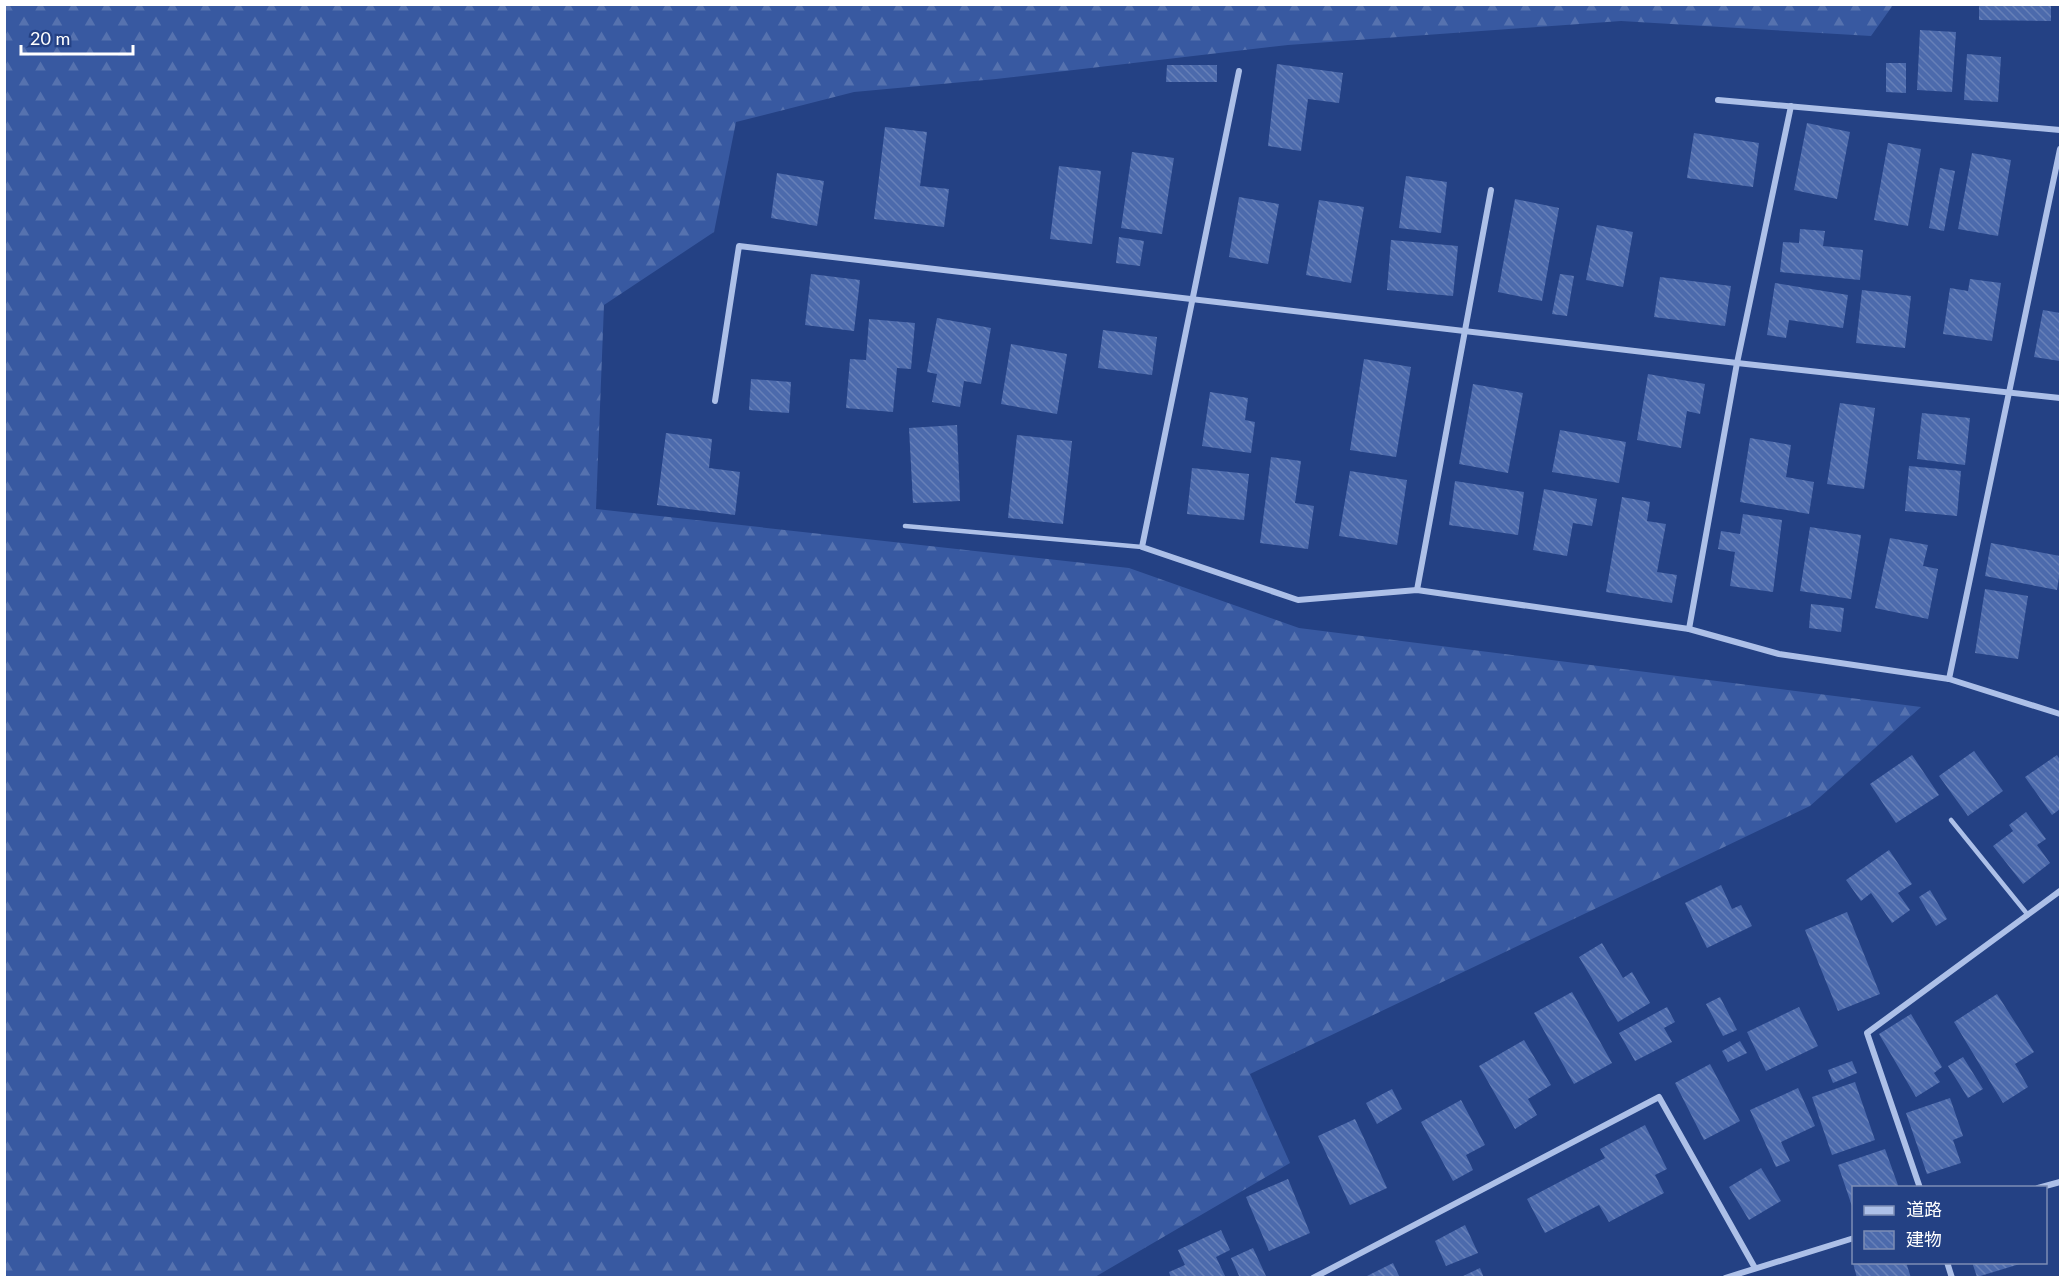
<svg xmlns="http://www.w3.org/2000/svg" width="2065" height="1282" viewBox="0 0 2065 1282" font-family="Lato,'Noto Sans JP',sans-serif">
<defs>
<pattern id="forest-firs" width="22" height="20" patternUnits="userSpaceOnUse" patternTransform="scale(1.5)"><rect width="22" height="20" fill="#3859a1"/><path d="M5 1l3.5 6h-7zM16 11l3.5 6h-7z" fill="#5672af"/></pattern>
<pattern id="building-back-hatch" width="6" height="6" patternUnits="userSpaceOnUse" patternTransform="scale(1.5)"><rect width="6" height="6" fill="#4c6aac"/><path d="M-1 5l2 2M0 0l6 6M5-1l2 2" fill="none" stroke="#6780b8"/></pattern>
</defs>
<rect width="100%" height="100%" fill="#244184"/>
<polygon fill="url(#forest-firs)" points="5,4 1893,5 1871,36 1621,21 1288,45 996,79 854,92 736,122 714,232 604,305 596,509 1129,568 1299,628 1921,707 1810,806 1250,1074 1290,1163 1095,1277 5,1277"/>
<g fill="url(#building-back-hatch)">
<polygon points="1979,4 2051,4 2051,21 1979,20"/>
<polygon points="1920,30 1956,32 1952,92 1917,90"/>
<polygon points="1967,54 2001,57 1998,102 1964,100"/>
<polygon points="1886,63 1906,63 1906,93 1886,92"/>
<polygon points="1277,64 1343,73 1339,103 1308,99 1301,151 1268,146"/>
<polygon points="1167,65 1217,65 1217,82 1166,82"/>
<polygon points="1807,123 1850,132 1837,199 1794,190"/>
<polygon points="885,127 927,132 920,186 949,189 944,227 874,219"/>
<polygon points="1694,133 1759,143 1753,187 1687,178"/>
<polygon points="1888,143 1921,149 1908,226 1874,220"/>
<polygon points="1132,152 1174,158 1162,234 1121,228"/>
<polygon points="1972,153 2011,160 1998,236 1958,229"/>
<polygon points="1059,166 1101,171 1092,244 1050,239"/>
<polygon points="1940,168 1955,171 1944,231 1929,228"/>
<polygon points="777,173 824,181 817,226 771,218"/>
<polygon points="1406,176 1447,182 1441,233 1399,228"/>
<polygon points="1239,197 1279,204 1268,264 1229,257"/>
<polygon points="1515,199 1559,208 1542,301 1498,292"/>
<polygon points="1319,200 1364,207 1351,283 1306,275"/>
<polygon points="1597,225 1633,232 1623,287 1586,280"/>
<polygon points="1800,229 1825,231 1823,246 1863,250 1860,280 1780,272 1783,242 1799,243"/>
<polygon points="1119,237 1144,241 1140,266 1116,263"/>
<polygon points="1391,240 1458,246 1453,296 1387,290"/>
<polygon points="811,274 860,280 854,331 805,325"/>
<polygon points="1560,274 1574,276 1567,316 1552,314"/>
<polygon points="1660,277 1731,286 1725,326 1654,317"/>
<polygon points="1970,279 2001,283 1992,341 1943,334 1950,288 1968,291"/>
<polygon points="1775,283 1848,295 1843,328 1789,320 1786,338 1767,335"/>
<polygon points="1862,290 1911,296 1905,348 1856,343"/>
<polygon points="2043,310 2060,313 2060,361 2034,357"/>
<polygon points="937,318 991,328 981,384 964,381 960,407 932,402 937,374 927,372"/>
<polygon points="869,319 915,323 911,369 897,368 893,412 846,408 850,359 866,360"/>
<polygon points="1103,330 1157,337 1152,375 1098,368"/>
<polygon points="1011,344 1067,354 1057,414 1001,404"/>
<polygon points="1364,359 1411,367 1396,457 1350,450"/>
<polygon points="1648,374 1705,384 1700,414 1687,411 1681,448 1637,440"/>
<polygon points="751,379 791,382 789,413 749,410"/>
<polygon points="1473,384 1523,393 1508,473 1459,464"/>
<polygon points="1210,392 1248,398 1245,420 1255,422 1251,453 1202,446"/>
<polygon points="1840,403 1875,408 1864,489 1827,484"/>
<polygon points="1922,413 1970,418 1965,465 1917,459"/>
<polygon points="957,425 960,501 913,503 909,428"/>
<polygon points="1560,430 1626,442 1619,483 1552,472"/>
<polygon points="666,433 712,439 709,468 740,472 735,515 657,505"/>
<polygon points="1017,435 1072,441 1063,524 1008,518"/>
<polygon points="1750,438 1791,445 1786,477 1814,482 1809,514 1740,502"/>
<polygon points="1271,457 1301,461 1295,503 1314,506 1308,549 1260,543"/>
<polygon points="1909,466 1961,471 1957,516 1905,511"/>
<polygon points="1192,468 1249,474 1244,520 1187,514"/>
<polygon points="1350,471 1407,480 1397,545 1339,536"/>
<polygon points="1455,481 1524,492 1518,535 1449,525"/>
<polygon points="1544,489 1597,499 1592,526 1573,523 1567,556 1533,550"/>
<polygon points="1622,497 1650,502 1647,521 1666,524 1657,572 1677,575 1672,603 1606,592"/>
<polygon points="1743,514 1782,520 1773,592 1730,586 1735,552 1718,549 1721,531 1740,534"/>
<polygon points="1810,527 1861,535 1851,599 1800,591"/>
<polygon points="1890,538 1928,545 1923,566 1938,569 1928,619 1875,608"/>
<polygon points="1991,543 2060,556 2060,571 2057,590 1985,576"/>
<polygon points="1985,589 2028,596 2018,659 1975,653"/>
<polygon points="1811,604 1844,608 1841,632 1809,628"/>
<polygon points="1974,751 2003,791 1968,816 1939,776"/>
<polygon points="1912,755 1939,795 1896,823 1870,784"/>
<polygon points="2057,755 2060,760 2060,809 2052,815 2025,777"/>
<polygon points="2026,812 2046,839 2037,845 2050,863 2023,884 1993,846 2013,831 2009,825"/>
<polygon points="1889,850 1912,884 1898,893 1910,910 1892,923 1871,893 1861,901 1846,880"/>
<polygon points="1721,885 1732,909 1741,905 1752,926 1707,948 1685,903"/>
<polygon points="1930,890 1947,919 1936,926 1919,897"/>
<polygon points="1847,912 1880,994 1838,1011 1805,930"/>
<polygon points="1602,943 1623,978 1632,972 1650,1003 1618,1022 1579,957"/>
<polygon points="1572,992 1612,1063 1574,1084 1534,1013"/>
<polygon points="1997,994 2034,1052 2015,1064 2028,1087 2003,1103 1954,1022"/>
<polygon points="1720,997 1737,1030 1723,1036 1706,1004"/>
<polygon points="1667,1007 1675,1022 1664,1028 1672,1042 1635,1061 1619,1033"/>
<polygon points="1799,1007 1818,1046 1766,1071 1747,1032"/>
<polygon points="1911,1014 1942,1067 1934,1073 1940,1082 1916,1097 1879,1034"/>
<polygon points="1524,1040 1551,1085 1528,1099 1537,1115 1515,1129 1479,1066"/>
<polygon points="1740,1041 1747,1053 1728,1062 1722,1051"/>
<polygon points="1963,1057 1983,1089 1968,1098 1948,1066"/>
<polygon points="1852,1061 1857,1073 1833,1083 1828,1070"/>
<polygon points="1710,1064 1740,1121 1704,1140 1675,1083"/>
<polygon points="1855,1082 1875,1140 1832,1155 1812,1097"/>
<polygon points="1798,1088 1815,1126 1781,1142 1790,1161 1776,1167 1750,1110"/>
<polygon points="1392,1089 1402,1109 1377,1124 1366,1103"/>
<polygon points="1950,1098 1963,1136 1953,1140 1961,1163 1927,1174 1906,1113"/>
<polygon points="1461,1100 1485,1145 1466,1155 1473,1170 1453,1181 1421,1122"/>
<polygon points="1355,1119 1387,1188 1350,1205 1318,1136"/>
<polygon points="1645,1125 1667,1169 1655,1175 1664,1193 1609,1222 1599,1205 1545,1233 1527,1199 1605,1158 1600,1149"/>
<polygon points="1885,1149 1899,1188 1854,1188 1853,1209 1838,1165"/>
<polygon points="1761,1168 1781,1201 1749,1220 1729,1187"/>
<polygon points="1288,1179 1310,1233 1269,1251 1246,1197"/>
<polygon points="1465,1225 1478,1253 1446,1266 1435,1241"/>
<polygon points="1221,1230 1230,1250 1216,1257 1226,1278 1171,1278 1169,1272 1185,1265 1178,1250"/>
<polygon points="1253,1248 1266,1276 1262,1278 1240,1278 1231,1258"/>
<polygon points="1856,1262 1906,1262 1911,1278 1857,1278 1853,1263"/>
<polygon points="1972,1262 2023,1262 2023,1263 1977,1277"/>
<polygon points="1393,1263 1400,1278 1363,1278"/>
<polygon points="1480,1268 1484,1278 1459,1278"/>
</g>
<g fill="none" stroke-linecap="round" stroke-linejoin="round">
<g stroke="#adc0e8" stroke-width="4.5">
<polyline points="905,526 1142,547"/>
<polyline points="1951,820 2028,915"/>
</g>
<g stroke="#adc0e8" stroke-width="6">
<polyline points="1239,71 1142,547 1298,600 1417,590 1689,629 1779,654 1949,679 2060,714"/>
<polyline points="1718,100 2060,130"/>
<polyline points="715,401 739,246 1737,363 2060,398"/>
<polyline points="1417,590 1491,190"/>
<polyline points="1689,629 1737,363 1791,106"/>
<polyline points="1949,679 2060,149"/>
<polyline points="1920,1188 1867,1033 2060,891"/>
<polyline points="2038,1188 2060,1182"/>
<polyline points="1947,1262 1952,1278"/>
<polyline points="1313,1278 1659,1097 1755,1268"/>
<polyline points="1725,1278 1854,1238"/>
</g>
</g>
<rect width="2065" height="1282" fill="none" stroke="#ffffff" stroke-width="12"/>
<rect x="1852" y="1186" width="195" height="78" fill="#244184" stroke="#7c8db5" stroke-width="1.5"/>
<rect x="1864" y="1206" width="30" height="9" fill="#adc0e8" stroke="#7c8db5" stroke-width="1.5"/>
<text x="1906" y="1216" font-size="18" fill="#ffffff">道路</text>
<rect x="1864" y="1231" width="30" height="18" fill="url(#building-back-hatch)" stroke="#7c8db5" stroke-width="1.5"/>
<text x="1906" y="1246" font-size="18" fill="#ffffff">建物</text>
<path d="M21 45v9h112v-9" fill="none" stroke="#ffffff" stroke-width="3"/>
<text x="30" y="45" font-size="18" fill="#ffffff" stroke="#244184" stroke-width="4.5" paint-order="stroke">20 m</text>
</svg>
